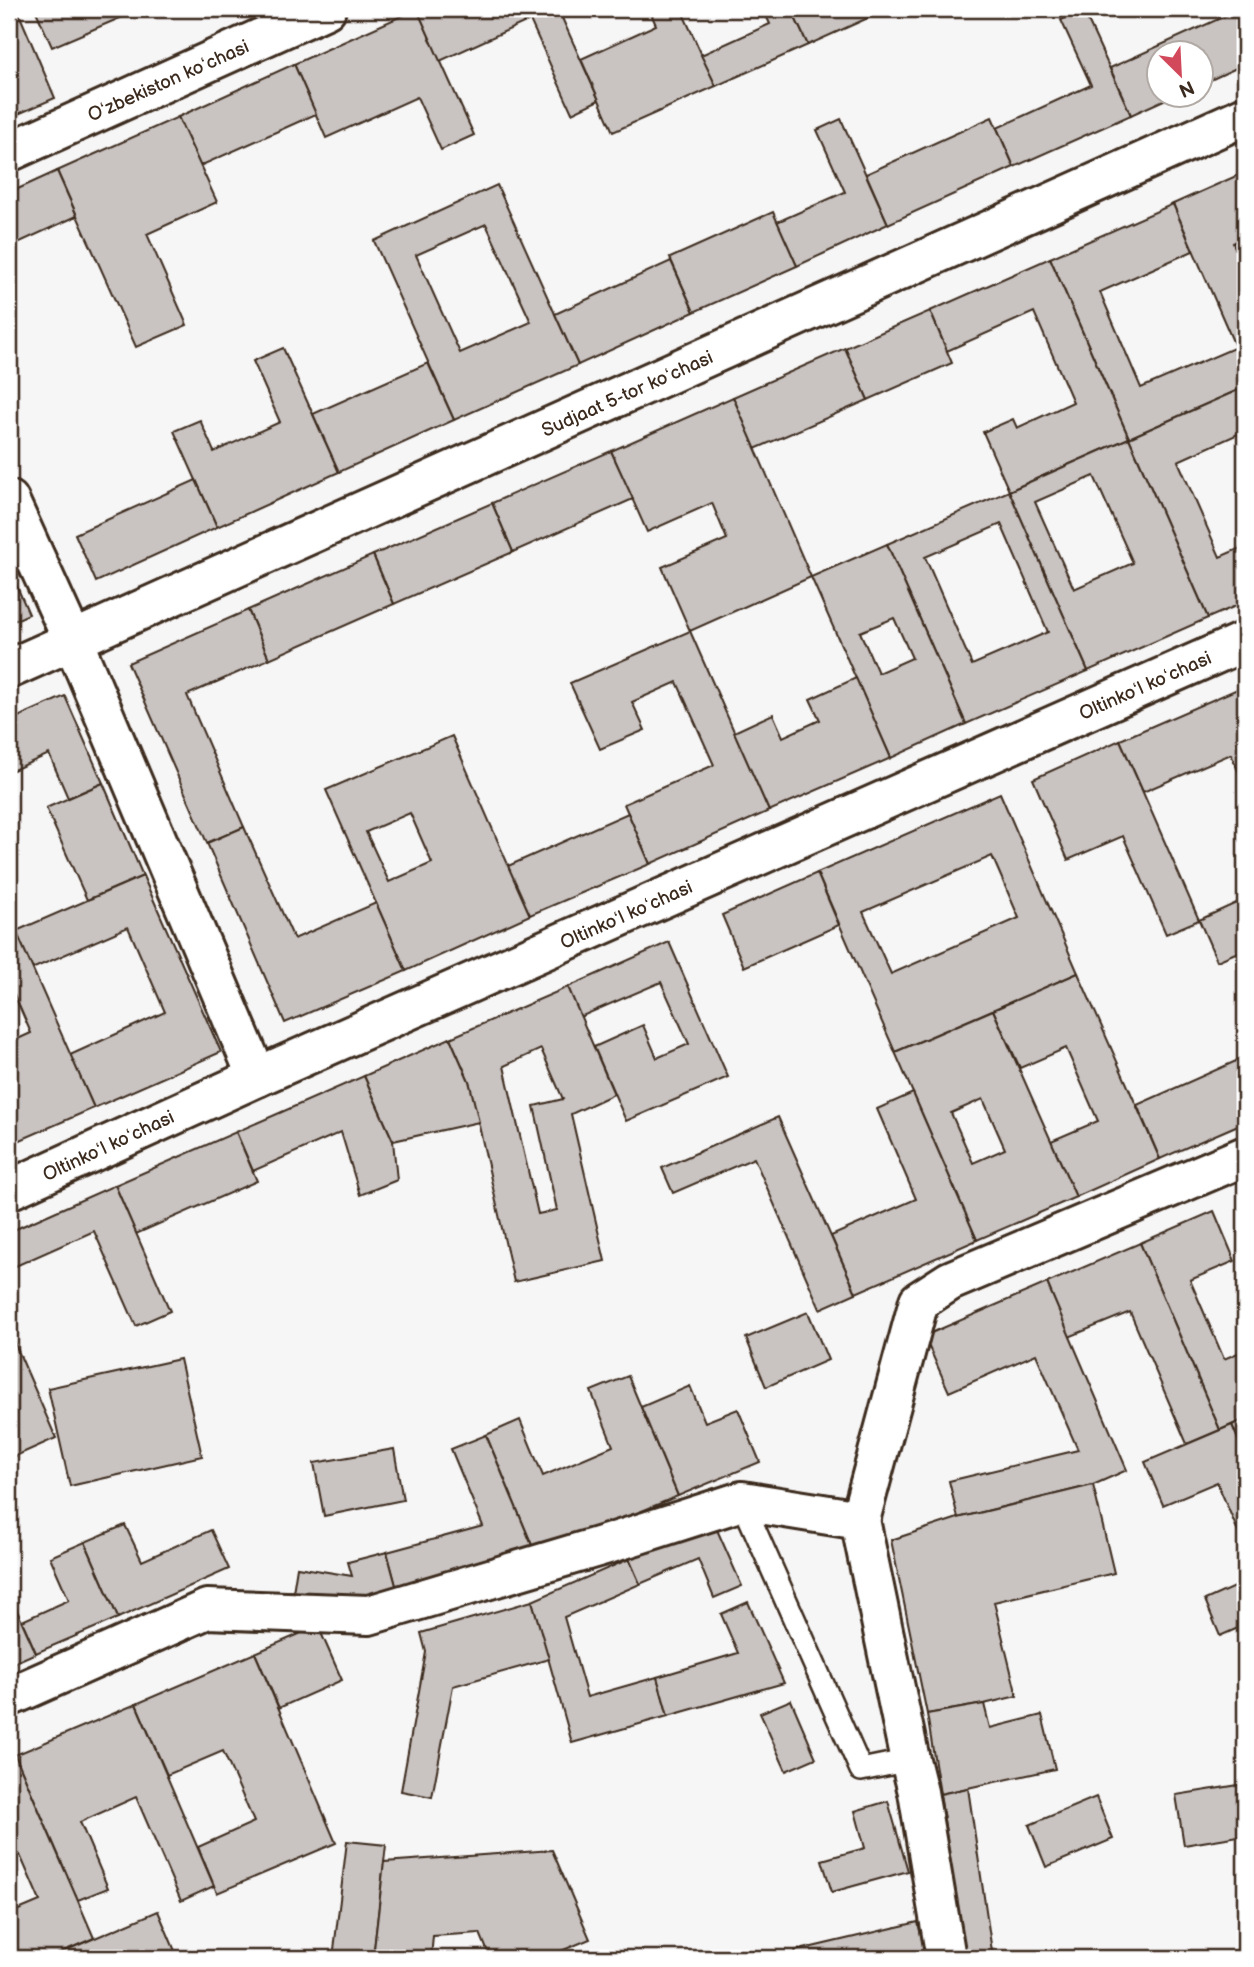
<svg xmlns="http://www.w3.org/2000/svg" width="1254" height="1967" viewBox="0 0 1254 1967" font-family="'Balsamiq Sans',sans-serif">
<rect width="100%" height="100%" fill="#f7f6f6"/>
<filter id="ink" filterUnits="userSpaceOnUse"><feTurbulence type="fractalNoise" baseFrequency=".0143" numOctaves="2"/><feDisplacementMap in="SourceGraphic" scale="14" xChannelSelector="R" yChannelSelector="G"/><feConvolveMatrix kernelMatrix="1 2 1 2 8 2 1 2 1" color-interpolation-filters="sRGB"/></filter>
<g filter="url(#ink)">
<g fill="#c9c3c1" stroke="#3b2a1e" stroke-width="2" fill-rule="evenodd">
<polygon points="9,9 17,9 55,98 9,118"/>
<polygon points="35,9 141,9 52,47"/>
<polygon points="417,9 474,135 441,150 417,97 326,138 294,64"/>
<polygon points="417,9 558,9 599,100 572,113 530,20 440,61"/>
<polygon points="558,9 582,9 562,18"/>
<polygon points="649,9 681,9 716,86 613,132 581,59 656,25"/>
<polygon points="763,9 791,9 808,45 716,86 701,55 770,24"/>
<polygon points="791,9 888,9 808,45"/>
<polygon points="1083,10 1131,115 1014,167 997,128 1091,85 1061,20"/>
<polygon points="1236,11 1245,32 1245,64 1202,84 1202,52 1160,52 1160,94 1177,94 1131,115 1110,68"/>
<polygon points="294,64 316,114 200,166 178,117"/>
<polygon points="178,117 217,202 147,234 187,325 136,347 57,171"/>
<polygon points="992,117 1014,167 888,224 866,174"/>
<polygon points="841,119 888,224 797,266 777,222 845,192 817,130"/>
<polygon points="57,171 77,216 9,247 9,193"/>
<polygon points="1245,172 1245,237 1233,243 1245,271 1245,369 1173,204"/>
<path d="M 497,185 L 578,365 L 454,420 L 374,241 ZM 486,224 L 531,322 L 460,353 L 416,255 Z"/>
<polygon points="1173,204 1193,251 1100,292 1141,388 1236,347 1245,369 1245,387 1129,438 1050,258"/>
<polygon points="773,212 797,266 694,312 670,258"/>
<polygon points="1050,258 1129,438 1009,491 983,432 1013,419 1017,428 1073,402 1034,312 947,351 930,311"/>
<polygon points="671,261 694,312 578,365 555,314"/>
<polygon points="930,311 952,363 868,400 845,348"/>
<polygon points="283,348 339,472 217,527 174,431 200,420 214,452 280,422 253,361"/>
<polygon points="845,348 868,400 755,449 733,397"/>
<polygon points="428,363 454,420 339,472 313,414"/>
<polygon points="1245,387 1245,449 1238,434 1178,461 1220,557 1245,546 1245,602 1208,618 1129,438"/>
<polygon points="733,397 811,577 690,631 662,567 727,539 712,503 647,532 611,451"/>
<path d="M 1129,438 L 1208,618 L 1088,671 L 1009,491 ZM 1094,476 L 1133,563 L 1074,589 L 1035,502 Z"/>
<polygon points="611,451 633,499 513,552 492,503"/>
<polygon points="196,480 217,527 96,582 75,534"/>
<path d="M 1009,491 L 1088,671 L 966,724 L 887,544 ZM 1001,524 L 1048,632 L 972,665 L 925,557 Z"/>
<polygon points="492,503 513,552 394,604 373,555"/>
<path d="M 887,544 L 966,724 L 891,758 L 811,577 ZM 894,618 L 912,658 L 878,673 L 860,632 Z"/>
<polygon points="373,555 394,604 269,659 248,610"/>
<polygon points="15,582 29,614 9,623 9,585"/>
<polygon points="248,610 269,659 187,695 244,827 207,843 128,663"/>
<polygon points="690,631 769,811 650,864 624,804 714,765 677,682 632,702 645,730 600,749 570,683"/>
<polygon points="856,678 891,758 769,811 734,732 773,714 783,737 820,720 810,699"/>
<polygon points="1242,687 1245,695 1245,787 1231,754 1143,792 1120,740"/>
<polygon points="65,696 103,783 68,798 49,754 9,772 9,721"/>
<path d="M 452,736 L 530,915 L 406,971 L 326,790 ZM 410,813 L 432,863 L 389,882 L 366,832 Z"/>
<polygon points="1120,740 1199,920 1166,934 1123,836 1068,860 1033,779"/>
<polygon points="103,783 143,876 87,900 46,808"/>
<path d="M 1000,793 L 1078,973 L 895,1052 L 817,873 ZM 992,856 L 1019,918 L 891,974 L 863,912 Z"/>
<polygon points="628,813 650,864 530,915 508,866"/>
<polygon points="244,827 294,939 376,903 406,971 285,1023 207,843"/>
<polygon points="817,873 839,925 744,967 722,915"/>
<polygon points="143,876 221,1052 94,1108 70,1055 165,1012 128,927 32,969 16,931"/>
<polygon points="1245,899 1245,949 1217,961 1199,920"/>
<polygon points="9,914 16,931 9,935"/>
<polygon points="16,931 94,1108 9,1145 9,1043 31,1033 10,985 9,986 9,935"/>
<polygon points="669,942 728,1077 626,1121 594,1047 643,1025 657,1058 689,1044 661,982 580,1017 568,987"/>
<polygon points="1078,973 1160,1159 1076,1197 1051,1141 1098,1121 1066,1048 1020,1068 993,1010"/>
<path d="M 568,987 L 614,1094 L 571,1114 L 605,1261 L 514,1282 L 469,1081 L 450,1038 ZM 541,1049 L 563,1099 L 534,1106 L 557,1210 L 538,1214 L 504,1066 Z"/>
<path d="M 993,1010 L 1076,1197 L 977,1240 L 895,1052 ZM 983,1099 L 1005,1149 L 973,1163 L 951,1113 Z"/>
<polygon points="450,1038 469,1081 479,1122 393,1141 364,1076"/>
<polygon points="1245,1057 1245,1122 1160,1159 1137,1105"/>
<polygon points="364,1076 393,1141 397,1180 360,1195 341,1132 253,1171 236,1132"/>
<polygon points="913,1093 977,1240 856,1293 831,1236 916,1199 877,1109"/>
<polygon points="778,1117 856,1293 820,1309 754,1158 673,1193 662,1168"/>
<polygon points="236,1132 257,1181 136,1234 115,1185"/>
<polygon points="115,1185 170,1311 136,1326 94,1231 9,1269 9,1232"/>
<polygon points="1214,1211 1235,1261 1190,1280 1224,1359 1245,1350 1245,1419 1220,1430 1140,1243"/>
<polygon points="1140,1243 1220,1430 1187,1444 1130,1312 1069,1337 1047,1283"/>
<polygon points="1047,1283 1127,1470 1093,1485 958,1518 949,1481 1078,1450 1036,1354 949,1392 924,1336"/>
<polygon points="808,1312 828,1360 766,1387 746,1338"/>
<polygon points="9,1330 56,1438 9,1459"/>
<polygon points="180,1359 202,1456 70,1486 48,1388"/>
<polygon points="628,1376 678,1496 536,1555 486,1435 520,1420 543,1476 613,1446 591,1391"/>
<polygon points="690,1386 705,1422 738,1409 760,1462 678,1496 641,1407"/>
<polygon points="1245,1419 1245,1456 1232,1425"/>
<polygon points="1232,1425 1245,1456 1245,1548 1217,1482 1163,1505 1145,1462"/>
<polygon points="486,1435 536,1555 398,1593 387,1552 483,1526 451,1449"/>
<polygon points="394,1449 403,1500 324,1516 314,1463"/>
<polygon points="1093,1485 1114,1573 994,1602 1017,1696 984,1704 927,1714 891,1540 958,1518"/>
<polygon points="714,1523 742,1586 714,1598 698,1559 640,1584 629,1559"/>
<polygon points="125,1525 142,1561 211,1530 229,1569 118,1618 85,1542"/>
<polygon points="85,1542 118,1618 36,1653 22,1621 69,1600 50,1557"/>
<polygon points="387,1552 398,1593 359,1603 293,1592 297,1567 352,1576 348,1562"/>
<polygon points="629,1559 640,1584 564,1617 587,1697 657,1677 668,1716 572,1743 532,1601"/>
<polygon points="1245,1582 1245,1625 1220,1636 1205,1600"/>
<polygon points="10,1595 36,1653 9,1665 9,1596"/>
<polygon points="532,1601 549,1659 453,1686 432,1797 401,1791 426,1652 421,1633"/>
<polygon points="748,1602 784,1683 668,1716 657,1677 738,1653 721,1614"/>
<polygon points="318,1626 342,1680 279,1708 255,1653"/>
<polygon points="255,1653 336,1843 217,1893 198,1847 254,1822 223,1751 167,1775 136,1704"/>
<polygon points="791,1700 816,1758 786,1771 760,1713"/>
<polygon points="136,1704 214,1886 181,1901 136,1797 80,1822 108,1888 78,1900 15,1755"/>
<polygon points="984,1704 990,1728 1042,1715 1055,1769 940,1794 927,1714"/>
<polygon points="15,1755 94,1938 48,1958 9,1958 9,1914 40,1901 20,1855 9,1859 9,1758"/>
<polygon points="1245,1784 1245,1835 1184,1845 1176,1795"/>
<polygon points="968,1788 993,1958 965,1958 940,1794"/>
<polygon points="1096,1797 1113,1839 1046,1867 1029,1825"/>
<polygon points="888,1801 908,1871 832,1892 822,1860 865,1848 855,1811"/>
<polygon points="347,1841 386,1845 373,1958 333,1958"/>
<polygon points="552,1850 590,1939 561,1951 565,1958 486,1958 490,1957 480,1933 433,1936 431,1958 373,1958 384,1862"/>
<polygon points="158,1911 178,1958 48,1958"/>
<polygon points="918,1922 926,1958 797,1958 795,1951"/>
</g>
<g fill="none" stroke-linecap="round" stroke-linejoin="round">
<g stroke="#3b2a1e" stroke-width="26">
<polyline id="service" points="742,1501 861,1770 910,1760"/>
</g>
<g stroke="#3b2a1e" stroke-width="44">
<g id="minor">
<polyline points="9,152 326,9"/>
<polyline points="9,500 73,641 257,1077"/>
<polyline points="9,669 1245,116"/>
<polyline points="9,1190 257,1077 1245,641"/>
<polyline points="860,1520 919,1301 950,1281 1245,1156"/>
<polyline points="9,1697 207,1609 369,1615 611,1543 742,1501 860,1520 910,1760 918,1792 946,1958"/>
</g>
</g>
<use href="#service" stroke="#fff" stroke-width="21"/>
<use href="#minor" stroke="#fff" stroke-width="38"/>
</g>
</g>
<g text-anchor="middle" stroke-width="7" stroke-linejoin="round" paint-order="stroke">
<g font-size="19" fill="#3b2a1e" stroke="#fff">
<text transform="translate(168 80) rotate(-24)" y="7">Oʻzbekiston koʻchasi</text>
<text transform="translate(627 393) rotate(-24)" y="7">Sudjaat 5-tor koʻchasi</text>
<text transform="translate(1145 685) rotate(-24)" y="7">Oltinkoʻl koʻchasi</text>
<text transform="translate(626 914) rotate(-24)" y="7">Oltinkoʻl koʻchasi</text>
<text transform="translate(108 1145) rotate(-25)" y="7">Oltinkoʻl koʻchasi</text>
</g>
</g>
<rect width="1254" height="1967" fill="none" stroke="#fff" stroke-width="35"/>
<rect x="18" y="18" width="1219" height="1932" fill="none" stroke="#3b2a1e" stroke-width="2.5" filter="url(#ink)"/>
<g transform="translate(1180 74) rotate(156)"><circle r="33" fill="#ffffff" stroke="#b1aaa5" stroke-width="2"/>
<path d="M0-5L12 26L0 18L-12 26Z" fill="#d1495b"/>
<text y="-10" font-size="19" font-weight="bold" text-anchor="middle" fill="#3b2a1e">N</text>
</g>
</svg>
